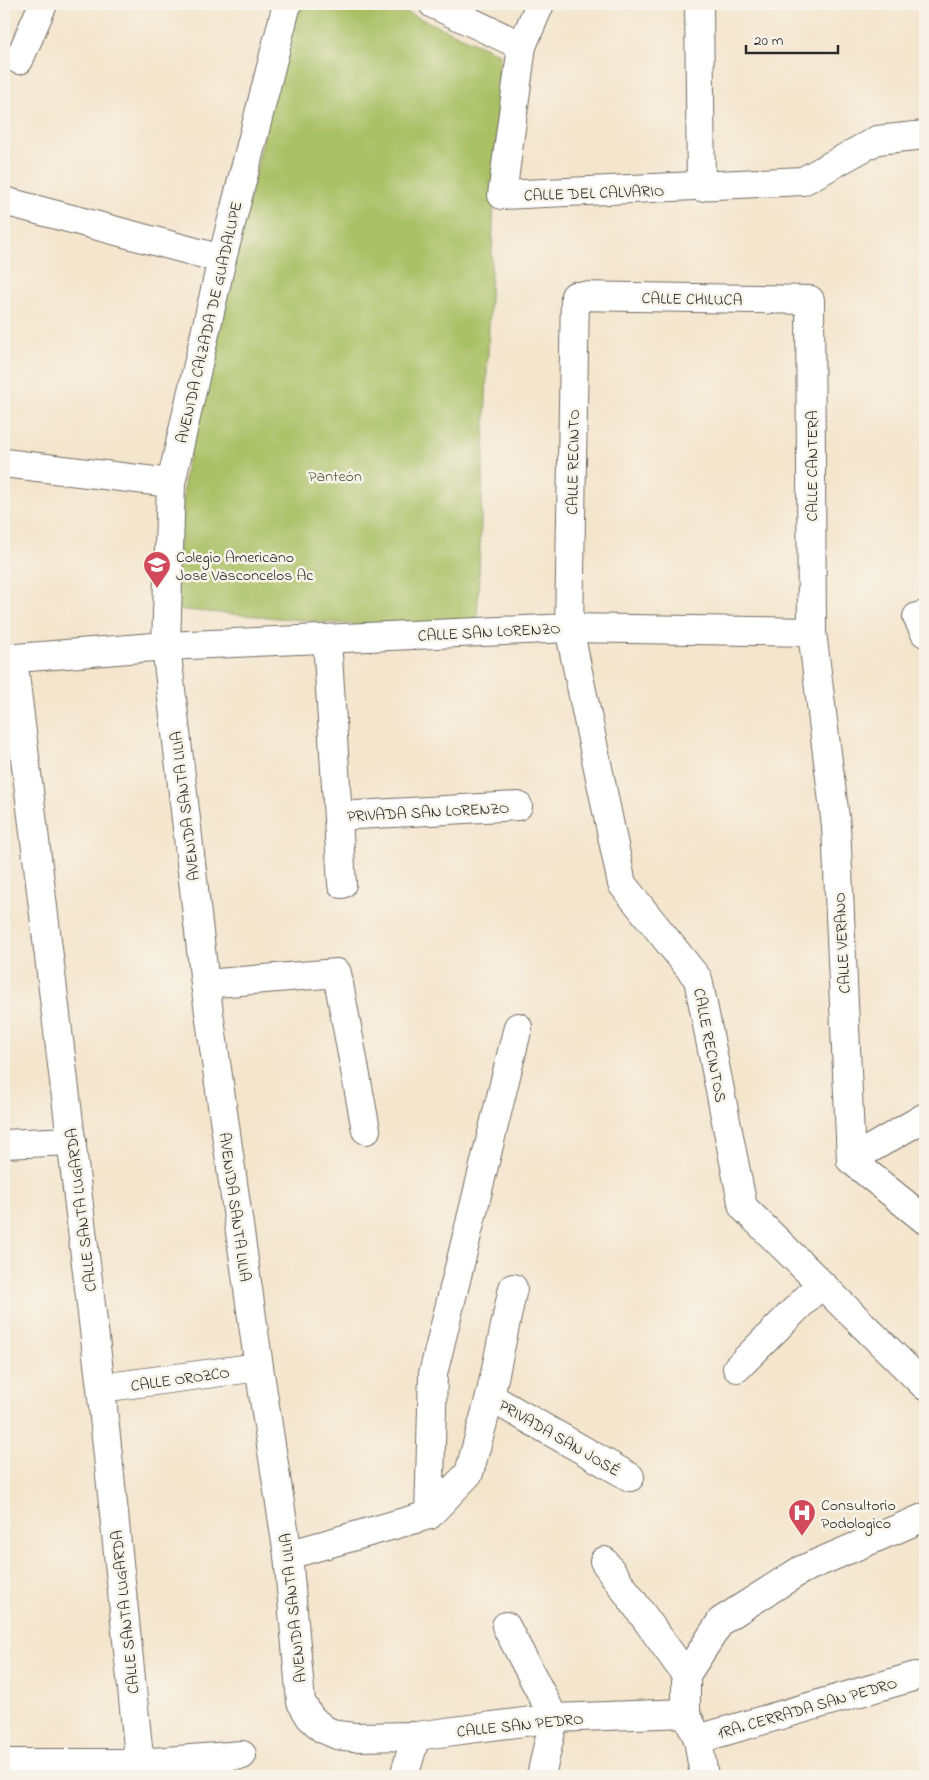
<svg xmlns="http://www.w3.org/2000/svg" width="929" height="1780" font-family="'Indie Flower',sans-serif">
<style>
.green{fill:#aac065;stroke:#6a7648}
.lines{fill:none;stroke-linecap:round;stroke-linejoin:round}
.minor-casing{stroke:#716c64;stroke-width:30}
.minor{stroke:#fff;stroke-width:28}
.labels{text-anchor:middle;stroke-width:5;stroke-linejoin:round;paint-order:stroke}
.street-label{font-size:16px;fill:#2b2b2b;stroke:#f7f3e8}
.park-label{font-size:16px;fill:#51583c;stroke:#f7f3e8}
.poi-label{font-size:16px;fill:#2b2b2b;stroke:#f7f3e8;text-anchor:start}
</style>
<rect width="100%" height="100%" fill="#f7f3e8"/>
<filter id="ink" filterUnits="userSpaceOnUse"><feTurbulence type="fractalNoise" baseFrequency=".02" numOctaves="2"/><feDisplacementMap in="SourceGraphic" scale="10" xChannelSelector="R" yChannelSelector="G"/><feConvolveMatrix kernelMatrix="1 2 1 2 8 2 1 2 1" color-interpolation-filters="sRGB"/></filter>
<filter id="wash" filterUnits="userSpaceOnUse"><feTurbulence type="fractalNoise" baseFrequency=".0096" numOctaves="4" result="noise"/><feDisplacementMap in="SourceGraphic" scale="20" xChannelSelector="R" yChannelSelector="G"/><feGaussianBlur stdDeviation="1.12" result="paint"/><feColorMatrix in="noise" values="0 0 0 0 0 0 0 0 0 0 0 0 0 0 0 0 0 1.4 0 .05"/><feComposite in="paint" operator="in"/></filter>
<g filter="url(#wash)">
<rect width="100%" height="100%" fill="#f4e5cd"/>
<!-- green -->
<path class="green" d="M295 4H388L500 54 477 622 370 626 174 609 185 473Z"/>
</g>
<g filter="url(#ink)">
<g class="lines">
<defs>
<g id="minor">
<path d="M287 4 222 259 171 483 166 646 205 984 259 1367 288 1555 301 1702 310 1717 323 1729 337 1735 353 1737 416 1736 554 1718 686 1713"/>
<path d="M433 4 522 46"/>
<path d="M540 4 522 46 502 195 803 181 877 140 925 135"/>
<path d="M699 4 701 187"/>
<path d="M19 60 43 4"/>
<path d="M4 201 222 259"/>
<path d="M4 463 171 483"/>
<path d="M925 615 917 617 925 633"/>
<path d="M327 639 342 884"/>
<path d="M13 658 101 1388 141 1776"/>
<path d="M4 659 166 646 569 628 812 632"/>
<path d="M338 816 518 806"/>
<path d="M205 984 337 973 366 1130"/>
<path d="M4 1144 72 1141"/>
<path d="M851 1160 925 1117"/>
<path d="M925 1220 851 1160 836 826 812 632 810 300 575 296 569 628 622 884 698 979 743 1207 925 1386"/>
<path d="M737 1368 821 1284"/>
<path d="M101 1388 259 1367"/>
<path d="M490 1397 630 1477"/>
<path d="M429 1515 433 1374 518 1027"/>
<path d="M429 1515 469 1473 490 1397 513 1288"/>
<path d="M288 1555 429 1515"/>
<path d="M604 1561 686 1675"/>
<path d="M506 1626 554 1718"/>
<path d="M698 1739 916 1676"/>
<path d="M4 1763H140L242 1755"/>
<path d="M404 1776 416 1736"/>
<path d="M541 1776 554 1718"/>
<path d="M704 1776 698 1739 686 1713V1675L721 1621 801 1570 925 1517"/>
</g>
</defs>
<!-- minor casing -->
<use href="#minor" class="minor-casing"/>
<!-- minor -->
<use href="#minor" class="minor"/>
</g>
</g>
<!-- icons -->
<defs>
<symbol id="school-pin" viewBox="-11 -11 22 30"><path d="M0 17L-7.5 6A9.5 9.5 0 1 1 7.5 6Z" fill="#d1495b" stroke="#f7f3e8"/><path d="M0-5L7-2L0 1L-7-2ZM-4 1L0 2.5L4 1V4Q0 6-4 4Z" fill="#fff"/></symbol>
<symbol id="hospital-pin" viewBox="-11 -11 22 30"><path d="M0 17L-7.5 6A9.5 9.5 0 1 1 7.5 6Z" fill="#d1495b" stroke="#f7f3e8"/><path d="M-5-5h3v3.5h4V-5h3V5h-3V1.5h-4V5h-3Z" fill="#fff"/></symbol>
</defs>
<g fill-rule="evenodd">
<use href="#school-pin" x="141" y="549" width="32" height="43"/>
<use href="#hospital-pin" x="786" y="1497" width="32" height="43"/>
</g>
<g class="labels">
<!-- street labels -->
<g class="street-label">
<text transform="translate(594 192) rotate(-2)" y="6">CALLE DEL CALVARIO</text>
<text transform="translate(692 298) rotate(1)" y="6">CALLE CHILUCA</text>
<text transform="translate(208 322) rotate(-77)" y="6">AVENIDA CALZADA DE GUADALUPE</text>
<text transform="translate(572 462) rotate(-89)" y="6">CALLE RECINTO</text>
<text transform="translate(811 466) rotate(-90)" y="6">CALLE CANTERA</text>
<text transform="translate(489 631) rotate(-3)" y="6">CALLE SAN LORENZO</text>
<text transform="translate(184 806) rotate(-97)" y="6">AVENIDA SANTA LILIA</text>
<text transform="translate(428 811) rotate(-3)" y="6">PRIVADA SAN LORENZO</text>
<text transform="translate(841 943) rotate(-93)" y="6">CALLE VERANO</text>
<text transform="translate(711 1045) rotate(79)" y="6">CALLE RECINTOS</text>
<text transform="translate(236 1207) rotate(82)" y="6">AVENIDA SANTA LILIA</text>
<text transform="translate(80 1210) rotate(-97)" y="6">CALLE SANTA LUGARDA</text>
<text transform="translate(180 1378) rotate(-8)" y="6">CALLE OROZCO</text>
<text transform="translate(560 1437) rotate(30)" y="6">PRIVADA SAN JOSÉ</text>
<text transform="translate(292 1608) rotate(-96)" y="6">AVENIDA SANTA LILIA</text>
<text transform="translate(124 1612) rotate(-96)" y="6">CALLE SANTA LUGARDA</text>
<text transform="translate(807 1707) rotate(-16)" y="6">1RA. CERRADA SAN PEDRO</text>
<text transform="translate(520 1724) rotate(-6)" y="6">CALLE SAN PEDRO</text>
</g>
<!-- park labels -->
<g class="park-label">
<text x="335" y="481">Panteón</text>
</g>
<!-- poi labels -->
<g class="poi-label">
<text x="176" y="562">Colegio Americano<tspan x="176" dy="18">Jose Vasconcelos Ac</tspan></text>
<text x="821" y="1510">Consultorio<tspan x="821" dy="18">Podologico</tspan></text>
</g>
</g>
<!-- margin -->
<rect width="929" height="1780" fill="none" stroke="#f7f3e8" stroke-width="20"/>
<!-- scale -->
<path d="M746 45v8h92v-8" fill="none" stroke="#2b2b2b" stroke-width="2.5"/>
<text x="754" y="45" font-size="15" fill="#2b2b2b" stroke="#f7f3e8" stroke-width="4" paint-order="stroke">20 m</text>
</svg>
